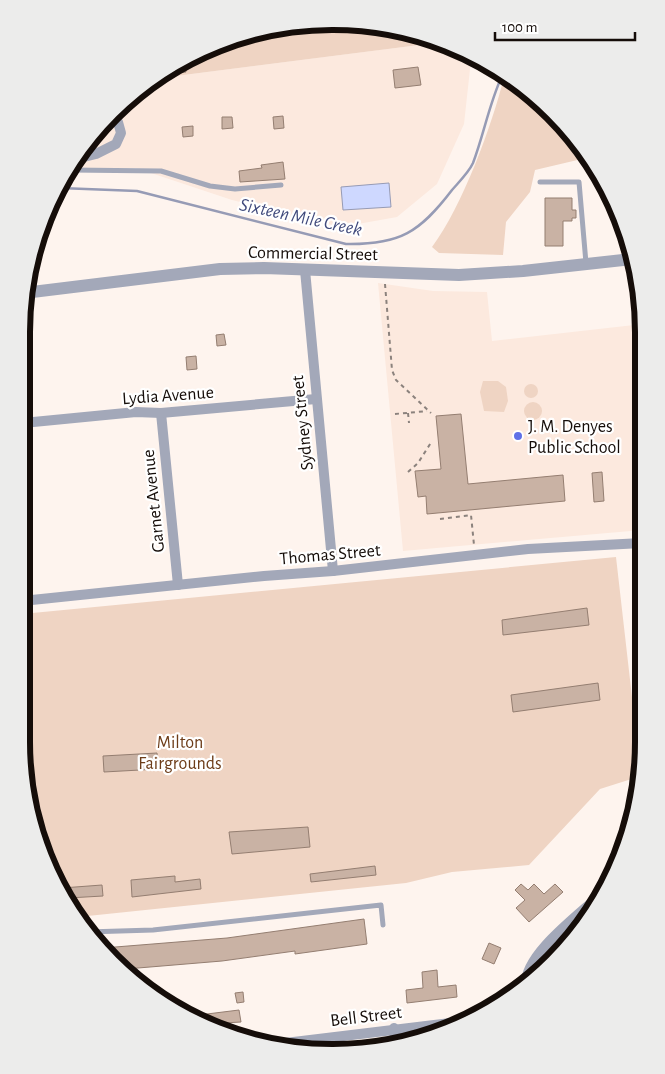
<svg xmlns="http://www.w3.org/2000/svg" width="665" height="1074" font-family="'Alegreya Sans',sans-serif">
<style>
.built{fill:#fce9de}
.green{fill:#efd4c3}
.water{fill:#ced8ff;stroke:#969bb5}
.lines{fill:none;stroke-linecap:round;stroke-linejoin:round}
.stream{stroke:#969bb5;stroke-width:2.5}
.building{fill:#c9b2a4;stroke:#947e71}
.path{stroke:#8b827d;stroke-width:2;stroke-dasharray:4 4;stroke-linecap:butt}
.service{stroke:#a3a8b9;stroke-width:5}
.minor{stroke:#a3a8b9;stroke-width:10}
.tertiary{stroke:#a3a8b9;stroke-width:12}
.poi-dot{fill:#5f70e7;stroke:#fff;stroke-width:2}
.labels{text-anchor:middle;stroke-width:4.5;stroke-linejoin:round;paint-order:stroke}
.street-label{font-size:18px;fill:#150d09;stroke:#fff}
.poi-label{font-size:18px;fill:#150d09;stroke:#fff;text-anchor:start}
.park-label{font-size:18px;fill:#6d3c18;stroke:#fff}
.water-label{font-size:19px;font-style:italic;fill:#404a7c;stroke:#fff}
.rim{fill:none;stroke:#150d09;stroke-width:6}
</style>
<rect width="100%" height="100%" fill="#fef4ee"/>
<!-- built -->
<g class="built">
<path d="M435 43 471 60 464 124 437 184 397 217 341 227 232 200 136 168 69 172 85 143 160 78Z"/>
<path d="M378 283 433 291 487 292 492 341 643 324 642 530 403 551Z"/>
</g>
<!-- green -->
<g class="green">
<path d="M292 24 413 32 435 43 160 78 177 63Z"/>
<path d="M504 77 522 85 586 158 535 170 530 192 506 222 503 255 439 253 432 247C462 207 492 126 504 77Z"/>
<path d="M483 381H498L506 387 508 401 504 412 484 411 480 392Z"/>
<circle cx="531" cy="391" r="7"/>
<circle cx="533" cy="411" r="9"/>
<path d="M616 557 641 776 600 789 529 865 452 872 406 883 78 917 38 841 21 741 22 614Z"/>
</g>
<!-- water -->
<path class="water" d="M389 183 391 207 343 210 341 187Z"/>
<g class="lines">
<!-- stream -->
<path class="stream" d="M60 188 137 191 346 244C400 245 420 232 452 190 459 182 469 172 473 163 484 134 489 104 502 76"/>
</g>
<!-- building -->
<g class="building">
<path d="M184 60 186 72 165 74 177 63Z"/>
<path d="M418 67 421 85 395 88 393 70Z"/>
<path d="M283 116 284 128 274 129 273 117Z"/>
<path d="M222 117H232L233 128 222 129Z"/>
<path d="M193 126V136L183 137 182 127Z"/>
<path d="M283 162 285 179 240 182 239 171 262 168 261 165Z"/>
<path d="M545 198H572V210H576V218H572V221H563V246H545Z"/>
<path d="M224 334 226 345 217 346 216 335Z"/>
<path d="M196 356 197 369 187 370 186 357Z"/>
<path d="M461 414 468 484 563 475 565 501 427 514 426 496 418 497 415 471 441 469 436 416Z"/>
<path d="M602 472 604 501 594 502 592 473Z"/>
<path d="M587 608 589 625 503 635 502 620Z"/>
<path d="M598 683 600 700 513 712 511 695Z"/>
<path d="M157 753 158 769 104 772 103 756Z"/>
<path d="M308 827 310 847 232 854 229 832Z"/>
<path d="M375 866 376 875 311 882 310 874Z"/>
<path d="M175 876V882L200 879 201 889 132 897 131 880Z"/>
<path d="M521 884 528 890 534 884 544 894 555 884 563 892 529 922 516 908 525 900 515 890Z"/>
<path d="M102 885 103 896 68 898 62 888Z"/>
<path d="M364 919 367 944 295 954V951L222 961 126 969 103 948 227 938Z"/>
<path d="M489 943 501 948 494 964 482 959Z"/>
<path d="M437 970 438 987 456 985 457 997 407 1003 406 990 423 988 422 972Z"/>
<path d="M243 992 244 1002 237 1003 235 993Z"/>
<path d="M239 1010 241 1022 207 1024 191 1016Z"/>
</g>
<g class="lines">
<!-- path -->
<g class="path">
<path d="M385 284 392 370 396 380 431 413"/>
<path d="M408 413 409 423"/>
<path d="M395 414 427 411"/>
<path d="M408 472 418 463 432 441"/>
<path d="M440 519 471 515 474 545"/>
</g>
<!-- service -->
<g class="service">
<path d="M70 170 161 171 210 186 235 189 281 185"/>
<path d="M540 182H579L586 263"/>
<path d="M87 932 153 930 381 905 383 925"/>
</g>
<!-- minor -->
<g class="minor">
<path d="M76 159 96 154 116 144 121 133 118 122 112 119"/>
<path d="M305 270 333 571"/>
<path d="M161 413 178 585"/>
<path d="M23 423 136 412 161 413 316 399"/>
<path d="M22 601 264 576 333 571 528 549 642 543"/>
<path d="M526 984C525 954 579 915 600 895"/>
<path d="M394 1028 395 1042"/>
<path d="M277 1044 459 1022"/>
</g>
<!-- tertiary -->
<path class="tertiary" d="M24 293 220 269 264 268 459 275 523 271 632 259"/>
</g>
<!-- markers -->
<circle class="poi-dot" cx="518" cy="436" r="5"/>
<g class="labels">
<!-- street labels -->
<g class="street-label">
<text transform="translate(313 253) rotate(1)" y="6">Commercial Street</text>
<text transform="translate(168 395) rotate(-4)" y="6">Lydia Avenue</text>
<text transform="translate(302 423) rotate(-96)" y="6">Sydney Street</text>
<text transform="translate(153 501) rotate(-96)" y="6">Garnet Avenue</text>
<text transform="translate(330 554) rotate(-5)" y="6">Thomas Street</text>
<text transform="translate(366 1016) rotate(-7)" y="6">Bell Street</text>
</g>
<!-- poi labels -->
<g class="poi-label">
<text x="528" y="432">J. M. Denyes<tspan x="528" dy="21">Public School</tspan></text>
</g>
<!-- park labels -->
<g class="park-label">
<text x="180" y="748">Milton<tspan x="180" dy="21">Fairgrounds</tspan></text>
</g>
<!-- water labels -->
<g class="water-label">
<text transform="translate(301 216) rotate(12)" y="7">Sixteen Mile Creek</text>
</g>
</g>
<!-- crop -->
<path d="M0 0H665V1074H0ZM332 30H333A302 302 0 0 1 635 332V742A302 302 0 0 1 333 1044H332A302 302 0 0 1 30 742V332A302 302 0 0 1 332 30Z" fill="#ececeb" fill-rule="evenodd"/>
<path class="rim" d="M332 30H333A302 302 0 0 1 635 332V742A302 302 0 0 1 333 1044H332A302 302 0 0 1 30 742V332A302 302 0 0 1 332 30Z"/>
<!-- scale -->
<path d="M495 32v8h140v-8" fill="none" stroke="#150d09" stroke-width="2.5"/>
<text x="502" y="32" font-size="15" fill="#150d09" stroke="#ffffff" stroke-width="4" paint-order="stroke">100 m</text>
</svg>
